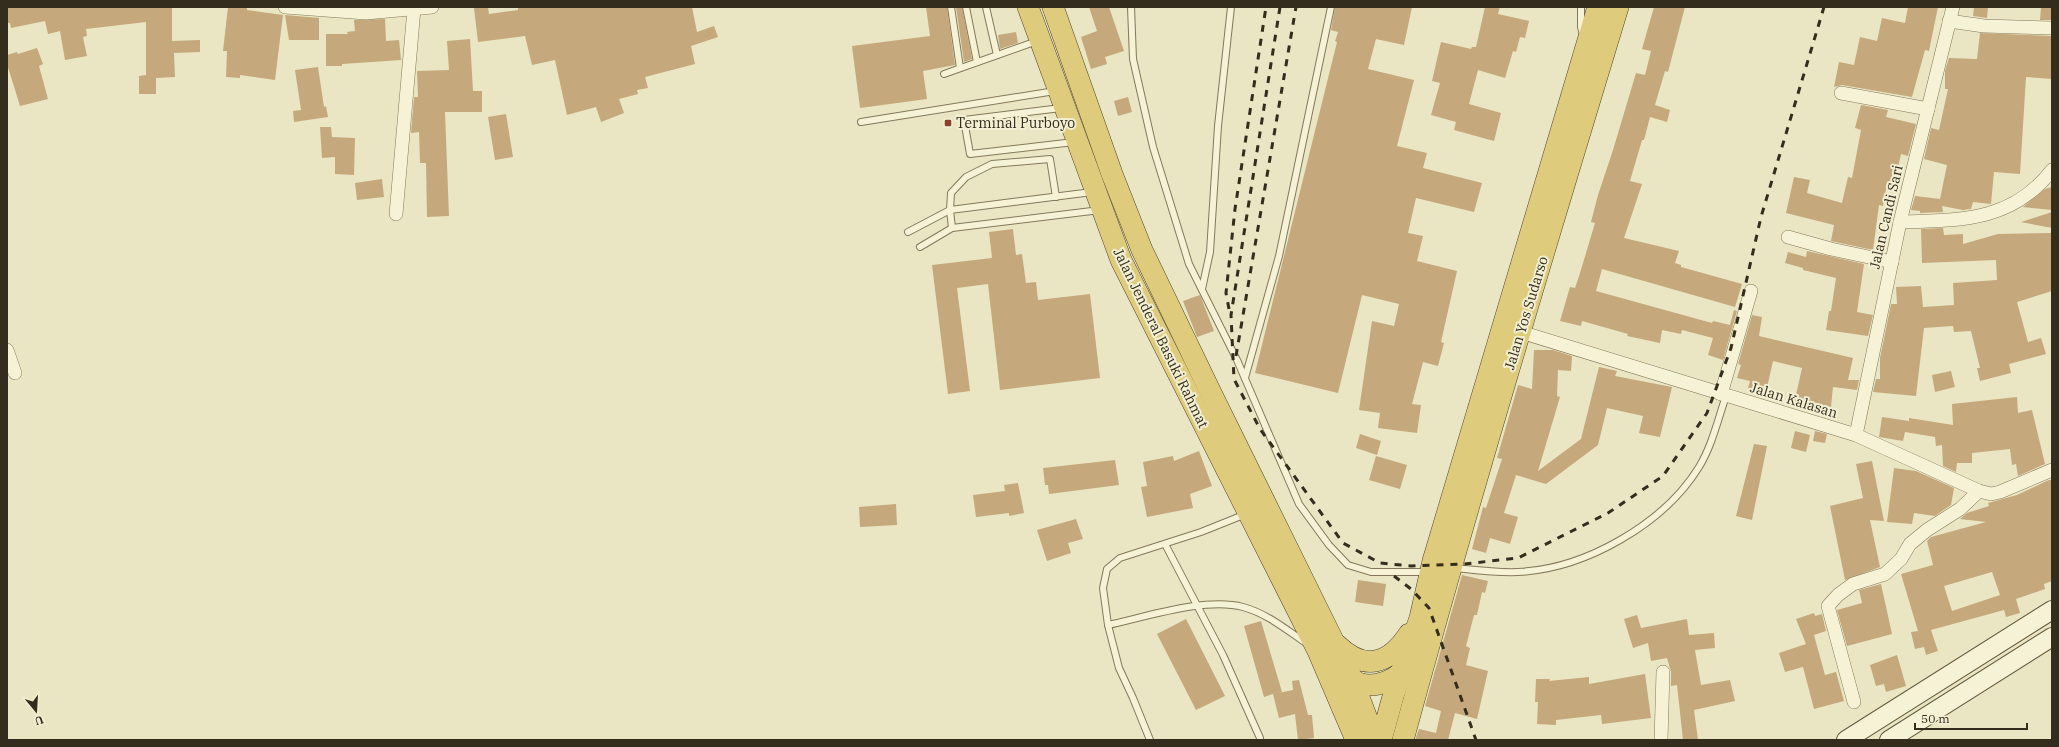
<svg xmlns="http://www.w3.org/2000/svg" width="2059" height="747" font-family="'IBM Plex Serif',serif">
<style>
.building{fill:#c5a87c;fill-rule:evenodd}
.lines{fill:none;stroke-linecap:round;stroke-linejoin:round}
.service-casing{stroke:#83785b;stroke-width:8}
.minor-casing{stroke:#83785b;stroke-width:14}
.secondary-casing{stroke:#64593f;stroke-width:20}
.trunk-casing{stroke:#51452f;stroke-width:22}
.service{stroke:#f6f2d5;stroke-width:6}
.minor{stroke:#f6f2d5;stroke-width:13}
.secondary{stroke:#f6f2d5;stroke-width:18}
.trunk{stroke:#dfcb7c;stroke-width:21}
.rail{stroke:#342d1e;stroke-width:3;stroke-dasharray:7 7;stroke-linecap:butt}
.poi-dot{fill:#8d4130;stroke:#f2efd2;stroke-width:1.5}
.labels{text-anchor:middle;stroke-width:4;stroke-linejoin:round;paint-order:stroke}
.poi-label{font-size:14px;fill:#342d1e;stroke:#f2efd2;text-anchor:start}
.street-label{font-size:14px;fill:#342d1e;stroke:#f2efd2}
</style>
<rect width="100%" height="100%" fill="#eae6c3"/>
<!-- building -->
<g class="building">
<path d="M7 7H172V41L200 40V52L174 53 175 77 156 78V94H139V76L146 75V22L86 29 87 36 83 37 87 56 65 60 60 31 48 34 45 21 11 28 10 23H7Z"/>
<path d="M228 7 247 8V10L283 15 275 80 240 75V78L226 77 227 51H223Z"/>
<path d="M488 7 489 14 518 10V7H692L697 32 714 26 718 37 691 46 695 64 645 77 648 88 637 90 638 94 619 99 624 113 601 122 596 107 567 115 555 60 532 65 525 36 478 42 474 8Z"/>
<path d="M926 7H947L955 65 923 71 927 99 860 108 852 46 930 36Z"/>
<path d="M956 7H962L972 59 964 62Z"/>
<path d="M1089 7H1109L1124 51 1105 57 1107 64 1091 69 1081 37 1097 31Z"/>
<path d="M1335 7H1412L1404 45 1376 39 1368 69 1414 80 1397 146 1427 153 1423 168 1482 183 1474 212 1416 198 1408 233 1423 236 1417 261 1457 271 1441 342 1444 343 1438 366 1423 362 1412 404 1421 405 1417 433 1378 428 1380 413 1359 410 1372 321 1394 326 1399 304 1362 295 1338 393 1255 373 1337 42 1335 41 1338 32 1331 30Z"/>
<path d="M1485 7H1500L1498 14 1529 21 1525 38 1520 37 1516 52 1513 51 1505 78 1478 70 1469 104 1501 113 1494 141 1454 130 1456 122 1431 115 1440 83 1432 81 1441 42 1471 49 1472 47H1476Z"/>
<path d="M1654 7H1685L1668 72 1665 71 1655 105 1670 110 1667 122 1650 117 1644 140H1642L1630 181 1642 184 1624 238 1679 251 1675 263 1681 265V267L1742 284 1735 307 1602 269 1596 291 1712 323 1713 321 1730 325 1734 310 1737 311 1723 360 1708 355 1713 338 1682 330 1681 334 1662 330 1660 343 1627 336 1628 334 1582 321 1581 326 1560 321 1570 287 1575 288 1580 273 1595 223 1591 222 1598 195 1613 150 1636 73 1645 75 1651 51 1642 49Z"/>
<path d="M1908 7H1938L1929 51 1925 50 1912 97 1842 85 1834 87 1839 62 1854 65 1860 37 1877 41 1882 18 1905 23Z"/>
<path d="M1974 7H1988L1987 18 1973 16Z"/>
<path d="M2041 7H2052V20H2040Z"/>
<path d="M285 15 319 18V40H289Z"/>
<path d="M385 19 386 41 399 40 401 60 342 64V66H326V34H348L347 32 355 31 354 20Z"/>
<path d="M1016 32 1018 43 1000 49 998 35Z"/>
<path d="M1980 33 2052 36V79L2026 77 2020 174 1994 172 1991 204 1973 202 1971 209 1963 210 1942 206 1943 212 1920 213V211L1911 210 1915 196 1940 199 1947 165 1924 159 1931 128 1939 130 1948 89H1945V71L1949 58 1977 59Z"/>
<path d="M470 39 473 91H482V112H445L449 216 427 217 426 163H420L419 132 411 133 414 97H418L417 71 449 70 447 41Z"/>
<path d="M37 48 43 64 39 66 48 99 20 106 7 64V55L17 52 18 54Z"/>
<path d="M318 67 324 107 326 106 328 117 294 122 293 111 301 110 295 70Z"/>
<path d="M1128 97 1132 112 1118 116 1114 101Z"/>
<path d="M1861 105 1888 110 1886 117 1916 124 1908 156 1901 154 1893 190 1886 189 1883 206 1879 205 1873 250 1831 241 1834 225 1786 213 1794 177 1810 180 1807 193 1842 203 1848 177 1852 178 1861 130 1855 128Z"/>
<path d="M506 114 513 157 495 160 488 117Z"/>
<path d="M320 127H331L332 137 355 138 354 175 335 174V157L322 158Z"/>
<path d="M382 179 384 197 357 200 355 183Z"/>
<path d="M2052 187V210L2023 207 2045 189Z"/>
<path d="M2052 212V228L2021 222Z"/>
<path d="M1943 228 1944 235 1963 234V244L1998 234 2052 233V291L2017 302 2028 342 2041 338 2046 354 2009 364 2011 373 1980 381 1977 368H1980L1971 331 1954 332 1953 326 1924 328 1916 396 1873 392 1876 379H1880V358L1891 304H1897L1896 287 1921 286 1923 307 1954 305 1953 283 1997 280 1996 260 1922 263 1921 229Z"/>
<path d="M1013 229 1016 255 1022 254 1026 283 1036 282 1038 300 1090 294 1100 378 1000 390 988 284 957 288 970 391 948 394 932 265 992 258 989 232Z"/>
<path d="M1807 251 1864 264 1857 312 1873 315 1868 336 1826 330 1829 311H1831L1836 278 1803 270V268L1785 263 1788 252 1806 257Z"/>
<path d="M1200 295 1214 331 1197 337 1183 301Z"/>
<path d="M1752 315 1762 317 1759 336 1853 358 1848 380H1859L1857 390 1833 387 1831 407 1812 402 1810 408 1794 404 1802 368 1773 361 1766 392 1748 388 1750 381 1737 378 1741 365 1738 364Z"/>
<path d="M1534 350H1553L1572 356 1571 371 1558 370 1557 396 1560 397 1538 471 1581 439 1599 367 1617 371 1615 376 1672 387 1660 437 1639 433 1643 416 1607 408 1598 445 1546 484 1516 475 1504 513 1518 517 1510 544 1490 538 1486 553 1472 549 1483 507 1486 508 1502 459 1497 458 1518 385 1532 389Z"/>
<path d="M1951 371 1955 387 1935 392 1932 375Z"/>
<path d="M2017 397 2018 413 2032 410 2045 464 2018 476 2016 464 2012 465 2010 449 1972 453V463H1957L1956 472 1943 466 1942 445 1936 446 1935 437 1905 432 1903 441 1879 437 1882 417 1909 421V418L1953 425 1952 404Z"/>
<path d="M1795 431 1810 435 1806 452 1791 448Z"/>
<path d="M1815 431 1827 434 1825 443 1813 441Z"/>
<path d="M1360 434 1381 441 1377 455 1356 448Z"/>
<path d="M1754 444 1767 446 1752 520 1736 516Z"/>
<path d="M1199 451 1212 486 1190 494 1193 508 1147 517 1141 487 1147 486 1143 462 1173 456 1174 461Z"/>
<path d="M1376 456 1407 465 1400 489 1369 480Z"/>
<path d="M1115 460 1119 485 1049 494 1048 485H1045L1043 468Z"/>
<path d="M1872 461 1884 521 1870 520 1880 567 1845 580 1830 506 1863 498 1856 464Z"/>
<path d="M1894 468 1916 471 1954 488 1951 505 1935 516 1914 513 1912 524 1887 522Z"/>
<path d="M2049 480H2052V581L2044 584 2045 589 2016 599 2020 613 2006 617 2004 610 1931 630 1938 651 1926 655 1924 647 1915 649 1911 632 1918 631 1901 574 1933 565 1927 541 1931 537 1986 522 1960 519 1967 513 1989 506 1988 503 2017 495ZM1992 572 2000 595 1952 611 1944 586Z"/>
<path d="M1018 483 1024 513 1009 516V513L976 517 973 495 1005 491 1004 485Z"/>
<path d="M896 504 897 525 860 527 859 507Z"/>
<path d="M1076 519 1083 539 1068 543 1071 553 1047 561 1037 530Z"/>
<path d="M1462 575 1488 581 1485 593 1482 592 1477 615H1474L1466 646 1470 648 1466 665 1488 671 1477 719 1455 713 1448 740H1415L1419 729 1436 733 1441 711 1425 706Z"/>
<path d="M1358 580 1386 584 1383 606 1355 602Z"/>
<path d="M1881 584 1892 634 1847 646 1837 610 1862 603 1859 590Z"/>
<path d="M1814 613 1815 616 1822 614 1826 631 1814 635 1825 675 1836 672 1844 701 1814 709 1803 667 1785 672 1779 653 1806 644 1796 619Z"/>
<path d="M1637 615 1641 628 1687 619 1689 635 1714 633 1715 648 1695 650 1701 685 1730 680 1735 701 1694 710 1698 740H1683L1677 685 1671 686V672L1667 658 1651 661 1648 643 1633 648 1624 619Z"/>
<path d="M1186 619 1225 696 1196 710 1157 634Z"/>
<path d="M1261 621 1282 692 1273 694 1293 690 1292 681 1299 680 1308 715H1312L1314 738 1298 740 1295 714 1279 718 1273 694 1264 697 1244 626Z"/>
<path d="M1897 655 1906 686 1886 692 1884 684 1876 686 1870 665Z"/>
<path d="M1645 674 1651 718 1602 724 1601 715 1556 720V725L1537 724 1538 702H1535L1536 679H1550L1549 681 1589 677V684Z"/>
</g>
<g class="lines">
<defs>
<g id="service">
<path d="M951 7 960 68"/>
<path d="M966 7 977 62"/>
<path d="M986 7 997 55"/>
<path d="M1131 7 1133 59 1153 147 1189 264 1237 360 1299 504 1329 545 1348 565 1371 572H1428"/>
<path d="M1581 7V27L1583 35"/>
<path d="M944 74 1037 41"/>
<path d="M1061 108 964 120 970 154 1074 142"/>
<path d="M861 122 1055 91"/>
<path d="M1092 192 950 210 952 228 1100 210"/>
<path d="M908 232 950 210 951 193 966 177 992 164 1050 159 1056 197"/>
<path d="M920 247 952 228"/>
<path d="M1202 289 1210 252 1218 126 1231 7"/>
<path d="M1245 378 1279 256 1331 7"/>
<path d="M1165 544 1223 655 1260 738"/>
<path d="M1455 568C1475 570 1498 573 1518 572 1585 569 1664 524 1699 467 1712 446 1718 419 1726 396"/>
<path d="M1108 625C1146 617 1205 597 1243 607 1266 613 1287 630 1306 643"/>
<path d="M1150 740 1133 698 1119 668 1108 625 1103 588 1107 569 1120 558 1201 532 1246 514"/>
</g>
<g id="minor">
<path d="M285 7 366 13 432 7"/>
<path d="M1949 21 1984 26 2052 28"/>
<path d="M1841 93 1928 109"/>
<path d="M396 214 414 9"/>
<path d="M1900 222C1960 220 2012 222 2052 170"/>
<path d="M1788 237 1831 249 1892 262"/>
<path d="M1514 330 1856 435 1979 491 1991 494 2000 492 2052 470"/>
<path d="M7 350 15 373"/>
<path d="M1721 394 1751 291"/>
<path d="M1856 435 1900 222 1953 7"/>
<path d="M1854 702 1828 606 1838 595 1853 584 1885 574 1901 559 1910 544 1927 530 1960 509 1979 491"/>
<path d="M1661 740 1663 672"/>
</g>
<g id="secondary">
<path d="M1846 740 2052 610"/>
<path d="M1889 740 2052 637"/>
</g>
<g id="trunk">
<path d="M1028 7 1121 260 1318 651 1356 740"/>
<path d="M1053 7 1112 174 1142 250 1212 395 1352 679 1375 740"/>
<path d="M1337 645C1365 672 1389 664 1409 634"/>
<path d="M1344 673C1349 677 1355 682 1361 684 1376 688 1395 680 1405 669"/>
<path d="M1381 740 1394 693 1420 618 1433 561 1598 7"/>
<path d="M1403 740C1470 494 1544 251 1618 7"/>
</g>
</defs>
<!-- service casing -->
<use href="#service" class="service-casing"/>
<!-- minor casing -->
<use href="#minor" class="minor-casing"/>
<!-- secondary casing -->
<use href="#secondary" class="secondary-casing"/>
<!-- trunk casing -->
<use href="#trunk" class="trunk-casing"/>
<!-- service -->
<use href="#service" class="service"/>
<!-- minor -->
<use href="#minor" class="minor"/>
<!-- secondary -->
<use href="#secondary" class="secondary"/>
<!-- trunk -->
<use href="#trunk" class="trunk"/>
<!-- rail -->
<g class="rail">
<path d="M1280 7 1231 315 1234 379 1260 429 1343 543 1380 563 1411 566 1464 564 1518 558 1608 513 1663 476 1707 413 1731 348 1761 217 1824 7"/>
<path d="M1229 309 1226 293 1235 209 1266 7"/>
<path d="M1236 356 1296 7"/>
<path d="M1394 576 1411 589 1429 608 1476 740"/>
</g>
</g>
<!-- markers -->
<rect class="poi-dot" x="944" y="119" width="8" height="8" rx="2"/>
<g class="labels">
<!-- poi labels -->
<g class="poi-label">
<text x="956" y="128">Terminal Purboyo</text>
</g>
<!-- street labels -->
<g class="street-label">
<text transform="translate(1886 217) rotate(-77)" y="5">Jalan Candi Sari</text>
<text transform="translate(1526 313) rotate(-73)" y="5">Jalan Yos Sudarso</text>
<text transform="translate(1161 338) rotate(64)" y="5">Jalan Jenderal Basuki Rahmat</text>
<text transform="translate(1794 400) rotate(17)" y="5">Jalan Kalasan</text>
</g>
</g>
<!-- border -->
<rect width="2059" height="747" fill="none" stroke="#342d1e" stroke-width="16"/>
<!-- north arrow -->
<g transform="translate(36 711) rotate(162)" stroke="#f2efd2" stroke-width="3" paint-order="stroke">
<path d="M0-3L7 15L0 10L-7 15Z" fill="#342d1e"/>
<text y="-6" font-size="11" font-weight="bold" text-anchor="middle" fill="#342d1e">U</text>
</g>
<!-- scale -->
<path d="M1915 723v6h112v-6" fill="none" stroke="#342d1e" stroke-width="2"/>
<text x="1921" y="723" font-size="12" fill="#342d1e" stroke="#f2efd2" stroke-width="3" paint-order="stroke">50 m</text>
</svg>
